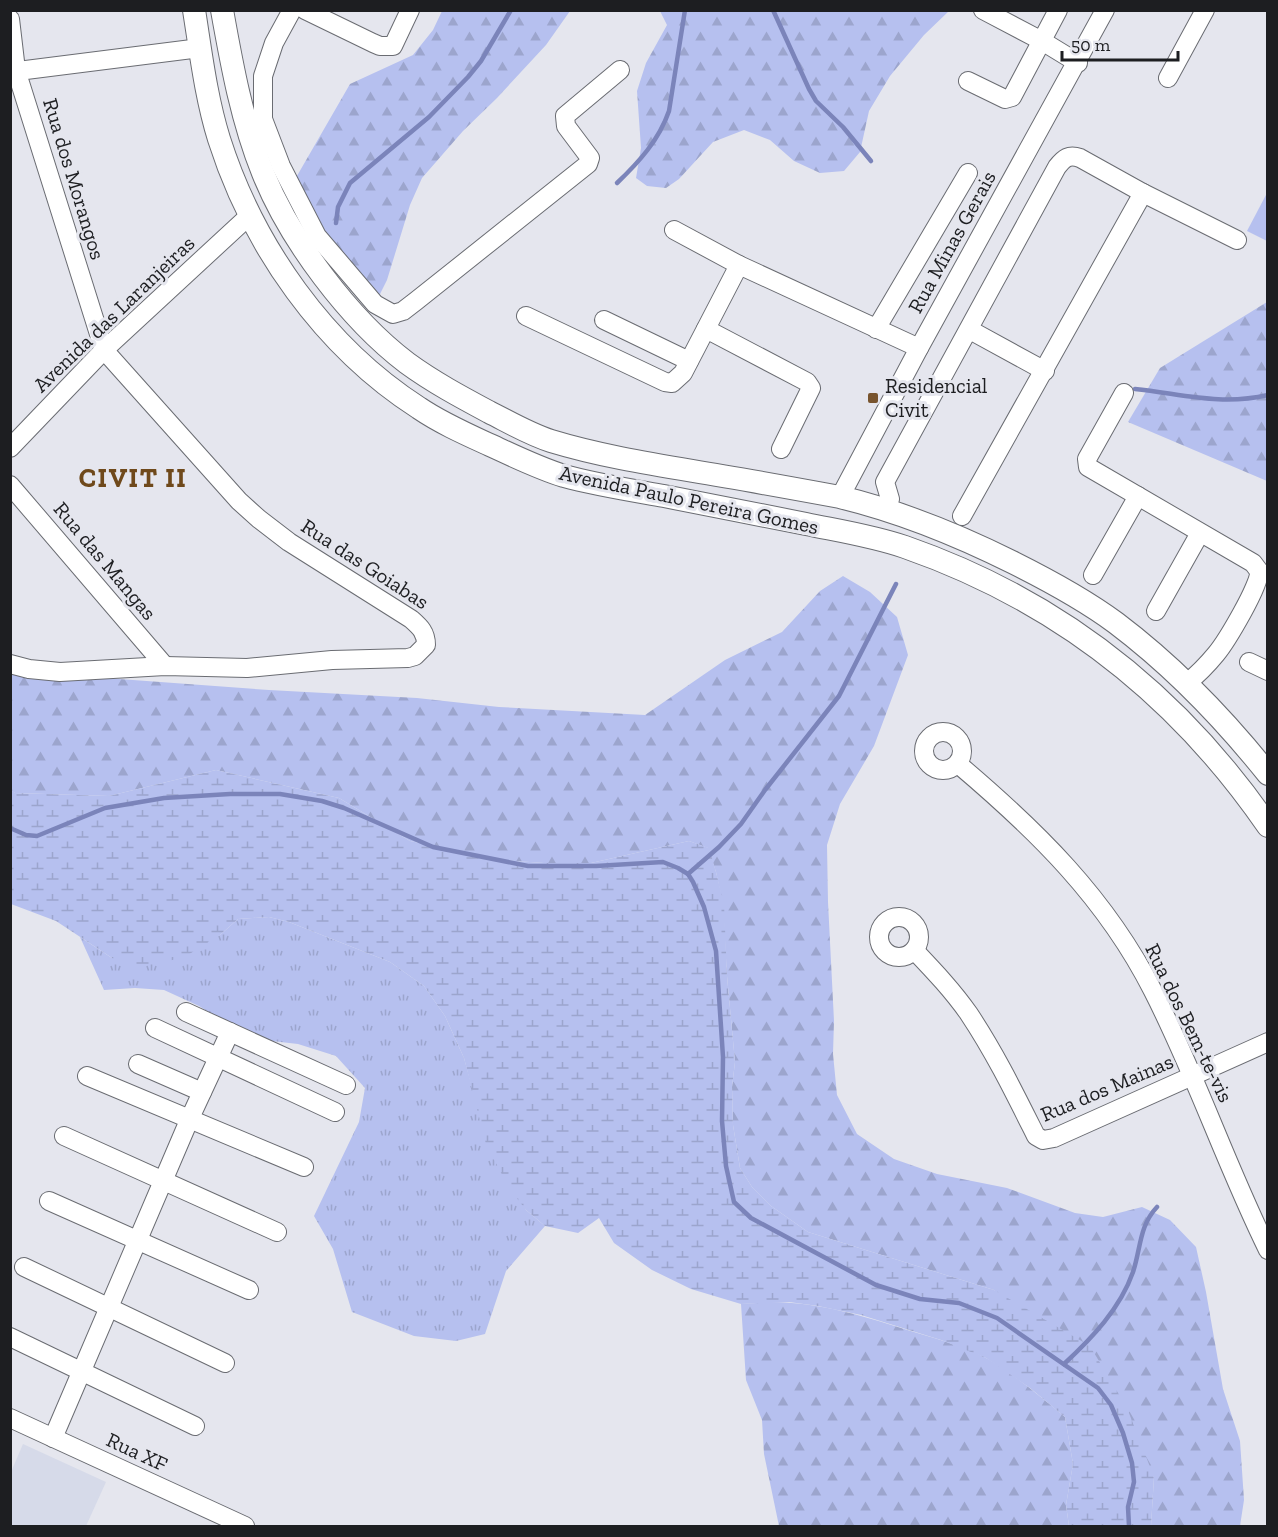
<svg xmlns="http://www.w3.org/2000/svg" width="1278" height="1537" font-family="'Zilla Slab',serif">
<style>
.built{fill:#d6dae9}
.grass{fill:url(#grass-tufts)}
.forest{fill:url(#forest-firs)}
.wetland{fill:url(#wetland-marsh)}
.green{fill:#b6c0ef}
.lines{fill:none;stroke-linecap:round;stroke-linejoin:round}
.stream{stroke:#7b84ba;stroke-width:4.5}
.minor-casing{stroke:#6a6c72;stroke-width:20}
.major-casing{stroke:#6a6c72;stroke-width:24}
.minor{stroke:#fff;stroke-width:18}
.major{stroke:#fff;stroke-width:22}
.poi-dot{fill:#78542e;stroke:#e5e6ee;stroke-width:2}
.labels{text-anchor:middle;stroke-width:6;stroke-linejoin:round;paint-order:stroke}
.street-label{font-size:21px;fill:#1d1e21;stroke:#e5e6ee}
.poi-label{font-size:21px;fill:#1d1e21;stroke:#e5e6ee;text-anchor:start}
.district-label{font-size:27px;font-weight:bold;letter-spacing:1.5px;fill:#6f491b;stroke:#e5e6ee}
</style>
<defs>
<pattern id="grass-tufts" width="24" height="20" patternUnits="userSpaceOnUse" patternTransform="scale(1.5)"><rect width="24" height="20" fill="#b6c0ef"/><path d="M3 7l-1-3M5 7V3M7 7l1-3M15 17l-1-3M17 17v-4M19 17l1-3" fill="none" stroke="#9ca5cd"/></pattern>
<pattern id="forest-firs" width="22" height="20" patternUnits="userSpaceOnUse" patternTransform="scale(1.5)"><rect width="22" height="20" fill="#b6c0ef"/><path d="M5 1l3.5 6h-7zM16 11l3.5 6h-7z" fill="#9ca5cd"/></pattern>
<pattern id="wetland-marsh" width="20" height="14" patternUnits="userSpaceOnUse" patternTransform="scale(1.5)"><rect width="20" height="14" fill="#b6c0ef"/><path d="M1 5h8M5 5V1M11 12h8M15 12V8" fill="none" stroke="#9ca5cd"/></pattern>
</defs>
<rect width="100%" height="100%" fill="#e5e6ee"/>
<!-- built -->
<path class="built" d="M23 1444 106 1482 86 1526H11V1472Z"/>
<!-- grass -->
<path class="grass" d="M269 917 289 922 390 962 424 986 445 1016 464 1058 474 1094 526 1210 545 1226 506 1271 485 1334 456 1341 414 1336 352 1312 333 1249 314 1216 359 1122 365 1088 336 1056 298 1044 263 1040 226 1023 199 1006 164 990 135 988 104 990 80 937 112 958 220 935 238 919Z"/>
<!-- forest -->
<g class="forest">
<path d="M442 11H570L546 45 497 98 463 131 422 178 410 205 387 280 377 300 290 188 350 84 413 55 433 30Z"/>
<path d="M660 11H949L924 35 890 76 869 111 860 152 844 171 820 173 794 161 770 140 744 130 713 142 679 179 666 188 647 186 636 178 641 148 637 91 646 63 667 25Z"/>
<path d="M1267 302V481L1128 422 1160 368Z"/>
<path d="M843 576 870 592 897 617 908 655 874 746 840 804 827 845 828 902 834 1021 833 1054 837 1095 857 1134 894 1159 937 1174 1007 1188 1075 1213 1103 1217 1142 1207 1170 1220 1196 1247 1206 1292 1223 1389 1240 1441 1244 1500 1240 1526H1151L1154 1477 994 1290 808 1232 771 1206 752 1187 740 1168 733 1125 732 1087 735 1062 727 976 723 904 716 872 708 848 689 841 591 863H544L502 860 410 841 339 798 216 770 109 796 15 793 10 790V671L269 690 417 698 499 707 645 715 725 660 782 632 820 591Z"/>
<path d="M770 1302C820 1302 867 1317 914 1332 938 1339 966 1347 988 1359 1016 1376 1041 1397 1065 1417L1073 1464 1066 1505 1069 1526H779L764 1454 762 1420 746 1380 741 1304Z"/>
</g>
<!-- wetland -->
<path class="wetland" d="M216 770 339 798 410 841 502 860 544 863H591L689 841 709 848 716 872 724 904 727 976 735 1062 732 1087 733 1125 740 1168 752 1187 771 1206 808 1232 994 1290 1090 1346 1127 1408 1154 1477 1151 1526H1069L1066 1505 1073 1464 1065 1417 1030 1388 986 1358 941 1340 861 1315 818 1306 789 1302 741 1304 691 1289 652 1270 614 1243 599 1218 578 1233 545 1226 526 1210 509 1188 486 1144 464 1058 445 1016 424 986 390 962 289 922 269 917 238 919 220 935 183 958 140 966 112 958 56 921 11 904V790L15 793 109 796Z"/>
<!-- green -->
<path class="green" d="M1267 193V241L1247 231Z"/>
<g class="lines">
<!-- stream -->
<g class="stream">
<path d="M773 10 809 89 816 101 843 127 871 161"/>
<path d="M617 183C639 162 659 140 669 111L685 10"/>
<path d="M336 223 338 207 350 183 429 117 468 77 481 61 511 10"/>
<path d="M1135 389C1183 394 1220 406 1268 395"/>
<path d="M10 828 26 835 37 836 105 808 164 798 230 794H280L322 801 344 808 433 847 528 866H596L663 862 678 868 688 874 693 882 704 907 716 951 723 1057 722 1121 726 1166 734 1202 751 1218 876 1285 920 1299 959 1303 997 1318 1098 1388 1111 1405 1123 1433 1132 1463 1134 1482 1128 1507 1129 1526"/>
<path d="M688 874 719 847 741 824 765 790 839 696 896 584"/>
<path d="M1064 1364C1092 1338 1120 1309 1133 1272 1141 1248 1139 1226 1157 1207"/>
</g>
<defs>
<g id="minor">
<path d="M292 10 274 43 263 76V119L281 166 317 236 375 304 393 314 403 311 416 301 588 164 590 158 566 126 565 116 620 70"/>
<path d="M305 10 373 43 380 46H393L410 10"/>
<path d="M983 10 1042 41 1078 63"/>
<path d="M10 19 16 70 104 350 239 501 259 519 289 542 411 619C420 627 426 632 426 645L415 656 408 658 332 660 247 668 165 666 60 672 29 669 10 664"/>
<path d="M10 72 200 48"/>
<path d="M1168 78 1205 10"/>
<path d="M968 81 1005 99 1012 97 1058 10"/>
<path d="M674 230 739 265 919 348"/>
<path d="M526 316 665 382 672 383 683 373 739 265"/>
<path d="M604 320 689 361"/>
<path d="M706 329 807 382 811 388 781 449"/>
<path d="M876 329 968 173"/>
<path d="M970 330 1045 371"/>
<path d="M1124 393 1087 459 1088 467 1253 563 1259 571C1261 584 1226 642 1216 654 1207 665 1197 675 1186 684"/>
<path d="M10 448 104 350 251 214"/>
<path d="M10 485 165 666"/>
<path d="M840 497 919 348 1105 10"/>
<path d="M887 509 890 499 885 482 1057 167C1064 158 1069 154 1080 158L1143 193 1237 240"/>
<path d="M962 516 1143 193"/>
<path d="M1093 575 1138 496"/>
<path d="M1156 611 1200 533"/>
<path d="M1249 662 1268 671"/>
<circle cx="943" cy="751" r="19"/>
<path d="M958 764C1036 830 1106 898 1153 991 1196 1075 1226 1165 1268 1250"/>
<circle cx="899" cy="937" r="20"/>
<path d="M915 951C934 971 953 991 969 1014 995 1053 1015 1094 1036 1136L1043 1140 1054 1138 1268 1042"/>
<path d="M186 1012 346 1085"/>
<path d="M155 1028 335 1112"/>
<path d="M138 1064 202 1092"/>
<path d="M87 1076 304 1167"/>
<path d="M64 1136 277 1232"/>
<path d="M49 1201 249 1290"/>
<path d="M24 1267 225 1363"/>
<path d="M10 1337 195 1426"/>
<path d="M10 1418 245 1526"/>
<path d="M53 1438 190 1118 230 1032"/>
</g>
<g id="major">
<path d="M194 10C201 54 206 97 219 139 253 246 324 347 419 408 441 423 466 434 490 445 514 456 538 468 564 476 597 485 630 490 664 496 711 505 759 515 806 524 840 531 873 536 905 547 1057 600 1177 694 1268 826"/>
<path d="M222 10C232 66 242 121 263 173 290 240 349 319 407 363 433 382 461 397 489 412 509 422 529 434 551 441 597 455 645 463 693 471 742 479 791 488 840 497 902 512 958 535 1014 563 1050 581 1085 600 1116 623 1173 666 1224 719 1268 774"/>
</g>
</defs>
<!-- minor casing -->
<use href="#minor" class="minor-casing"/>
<!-- major casing -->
<use href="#major" class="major-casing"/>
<!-- minor -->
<use href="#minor" class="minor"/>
<!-- major -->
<use href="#major" class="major"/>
</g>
<!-- markers -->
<rect class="poi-dot" x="867" y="392" width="12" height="12" rx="3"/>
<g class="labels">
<!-- street labels -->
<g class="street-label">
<text transform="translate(74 179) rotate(73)" y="7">Rua dos Morangos</text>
<text transform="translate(952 242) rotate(-61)" y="7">Rua Minas Gerais</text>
<text transform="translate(114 314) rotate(-44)" y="7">Avenida das Laranjeiras</text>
<text transform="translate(689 500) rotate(12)" y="7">Avenida Paulo Pereira Gomes</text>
<text transform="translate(105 561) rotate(50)" y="7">Rua das Mangas</text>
<text transform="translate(365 564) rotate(33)" y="7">Rua das Goiabas</text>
<text transform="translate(1189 1023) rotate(64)" y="7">Rua dos Bem-te-vis</text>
<text transform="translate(1107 1088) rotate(-23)" y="7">Rua dos Mainas</text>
<text transform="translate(137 1452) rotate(25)" y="7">Rua XF</text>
</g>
<!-- poi labels -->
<g class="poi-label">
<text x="885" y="393">Residencial<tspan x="885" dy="24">Civit</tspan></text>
</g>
<!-- district labels -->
<g class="district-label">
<text x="133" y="487">CIVIT II</text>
</g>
</g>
<!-- border -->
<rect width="1278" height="1537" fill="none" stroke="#1d1e21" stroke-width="24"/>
<!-- scale -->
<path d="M1062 51v9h116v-9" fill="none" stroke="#1d1e21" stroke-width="3"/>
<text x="1071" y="51" font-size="18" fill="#1d1e21" stroke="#e5e6ee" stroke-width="4.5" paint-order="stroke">50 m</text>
</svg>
